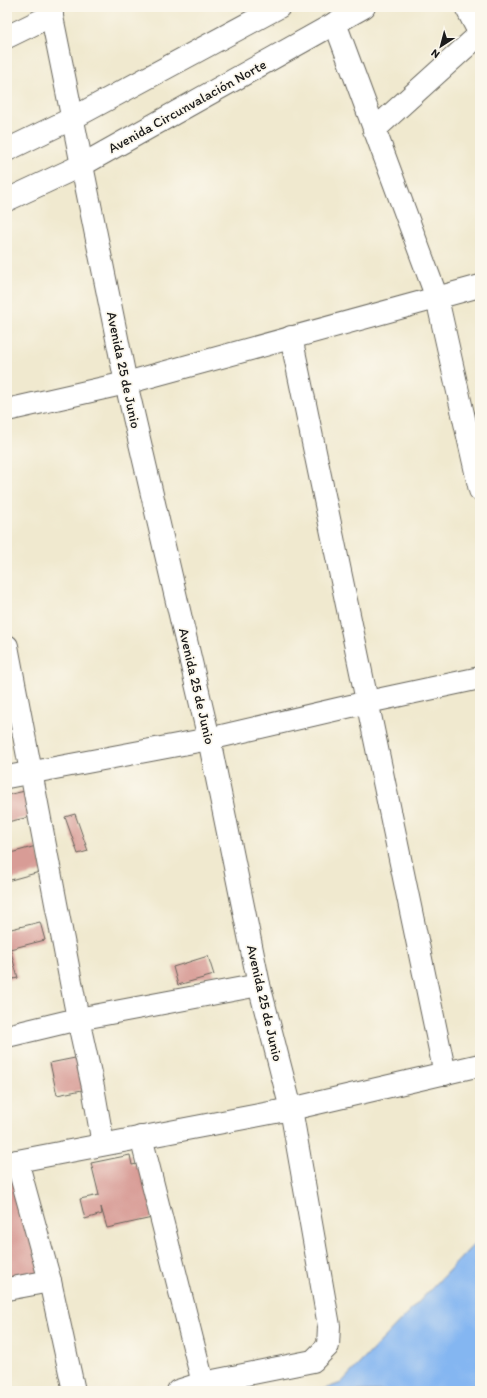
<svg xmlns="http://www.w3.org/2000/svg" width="487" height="1398" font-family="Itim,sans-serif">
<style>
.water{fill:#84b6f1;stroke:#506986}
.building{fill:#d89c96}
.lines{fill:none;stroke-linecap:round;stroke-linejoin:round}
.minor-casing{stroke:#66645b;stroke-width:24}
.major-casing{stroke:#66645b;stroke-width:24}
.minor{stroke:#fff;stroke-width:22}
.major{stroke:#fff;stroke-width:22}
.labels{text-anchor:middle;stroke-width:3.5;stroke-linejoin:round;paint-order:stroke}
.street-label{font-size:14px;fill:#1c1c1c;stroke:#fbf7ec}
</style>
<rect width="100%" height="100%" fill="#fbf7ec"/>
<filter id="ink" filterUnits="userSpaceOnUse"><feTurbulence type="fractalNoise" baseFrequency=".025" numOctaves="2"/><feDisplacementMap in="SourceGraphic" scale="8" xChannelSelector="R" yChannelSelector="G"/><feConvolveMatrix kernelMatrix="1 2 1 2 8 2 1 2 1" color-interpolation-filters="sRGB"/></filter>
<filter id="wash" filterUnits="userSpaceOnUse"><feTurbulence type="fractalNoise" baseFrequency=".012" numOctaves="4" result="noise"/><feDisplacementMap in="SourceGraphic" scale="16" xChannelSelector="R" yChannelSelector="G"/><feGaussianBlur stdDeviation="0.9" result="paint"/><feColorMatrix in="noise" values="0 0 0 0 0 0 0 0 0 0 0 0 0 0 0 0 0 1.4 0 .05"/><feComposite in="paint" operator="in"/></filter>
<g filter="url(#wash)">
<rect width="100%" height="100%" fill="#f0e9cf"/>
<!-- water -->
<path class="water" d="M480 1238V1391H319L341 1383Z"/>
<g id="blocks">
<!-- building -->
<g class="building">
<path d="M25 791 30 817 7 822V795Z"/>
<path d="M75 814 88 851 78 854 65 817Z"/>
<path d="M36 846 43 871 7 881V854Z"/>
<path d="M40 922 45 940 10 949 18 978 7 980V930Z"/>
<path d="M208 956 214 975 178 985 173 967Z"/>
<path d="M85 1056 92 1088 57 1095 50 1063Z"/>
<path d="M130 1155 132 1165 146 1162 152 1218 107 1228 101 1207 102 1214 85 1219 80 1199 99 1195 91 1163Z"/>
<path d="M18 1179 40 1275 7 1282V1182Z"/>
</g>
</g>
</g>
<g filter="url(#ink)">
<use href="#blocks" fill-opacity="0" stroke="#66645b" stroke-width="1"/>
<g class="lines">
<defs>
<g id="minor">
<path d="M50 7 126 383 209 739 259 985 291 1109 329 1326 328 1346 313 1361 203 1383 178 1391"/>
<path d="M466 7 480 34"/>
<path d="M335 23 437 298 480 490"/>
<path d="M7 37 52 15"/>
<path d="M374 130 480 34"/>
<path d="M291 337 445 1074"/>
<path d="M7 410 126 383 480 286"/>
<path d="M7 646 78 1019 93 1087 103 1144"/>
<path d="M7 777 209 739 368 702 480 678"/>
<path d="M7 1036 78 1019 259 985"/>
<path d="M141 1137 203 1383"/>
<path d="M17 1161 50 1281 74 1391"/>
<path d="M7 1163 291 1109 480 1065"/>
<path d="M7 1289 50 1281"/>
</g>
<g id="major">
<path d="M7 150 73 118 279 7"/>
<path d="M7 200 82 165 364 7"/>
</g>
</defs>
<!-- minor casing -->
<use href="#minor" class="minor-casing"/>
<!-- major casing -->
<use href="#major" class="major-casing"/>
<!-- minor -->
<use href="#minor" class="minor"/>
<!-- major -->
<use href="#major" class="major"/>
</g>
</g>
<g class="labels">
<!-- street labels -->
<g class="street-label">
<text transform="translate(187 106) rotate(-29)" y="5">Avenida Circunvalación Norte</text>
<text transform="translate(124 370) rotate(78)" y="5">Avenida 25 de Junio</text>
<text transform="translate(197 686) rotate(77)" y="5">Avenida 25 de Junio</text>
<text transform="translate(265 1003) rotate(77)" y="5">Avenida 25 de Junio</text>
</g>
</g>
<!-- margin -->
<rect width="487" height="1398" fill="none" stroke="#fbf7ec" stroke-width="24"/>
<!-- north arrow -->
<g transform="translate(441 46) rotate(216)" stroke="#fbf7ec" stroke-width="3" paint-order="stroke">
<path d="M0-3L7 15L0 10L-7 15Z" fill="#1c1c1c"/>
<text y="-6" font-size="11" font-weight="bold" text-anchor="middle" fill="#1c1c1c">N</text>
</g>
</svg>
